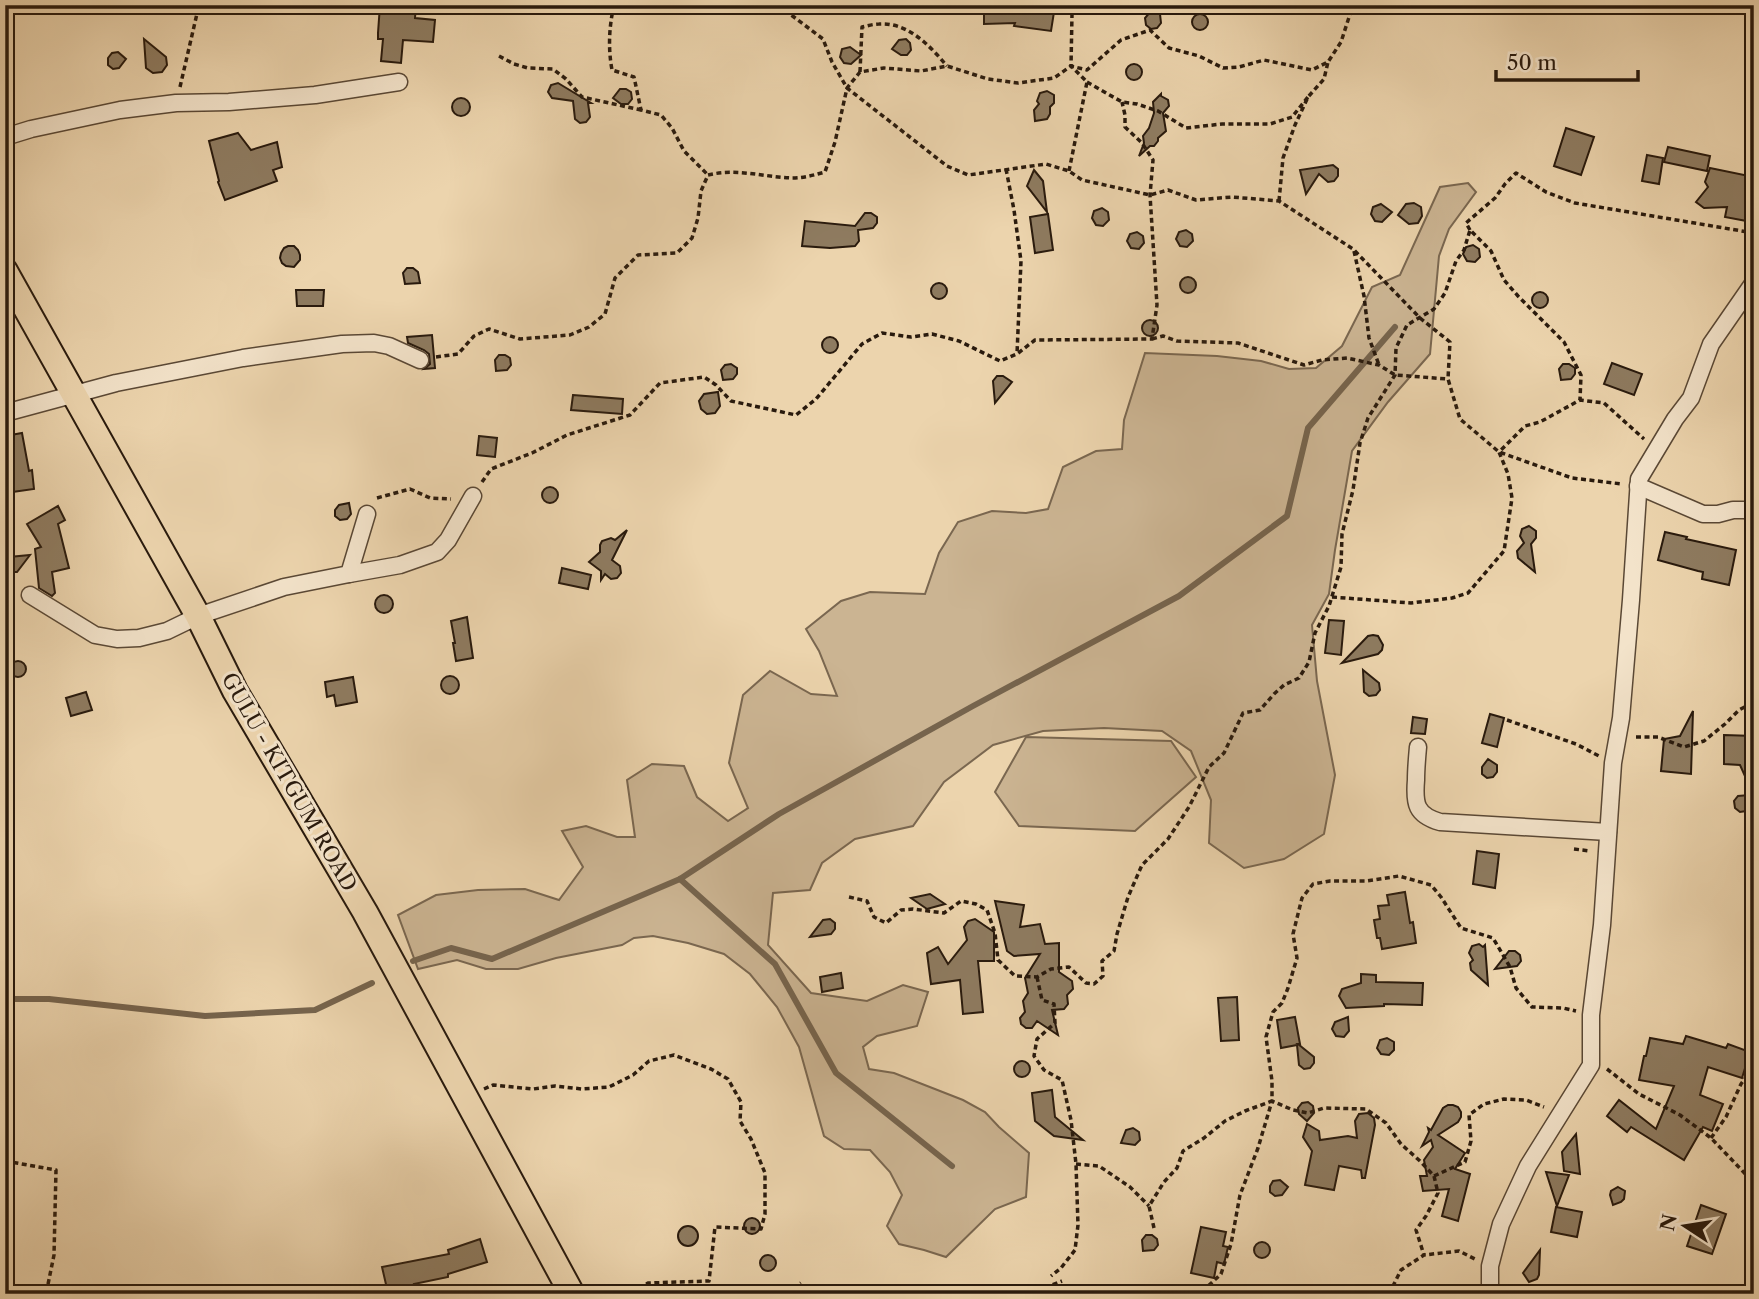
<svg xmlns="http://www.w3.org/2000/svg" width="1759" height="1299" font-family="'Libre Caslon Text',serif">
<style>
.green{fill:#cbb492;stroke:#7a6750;stroke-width:2}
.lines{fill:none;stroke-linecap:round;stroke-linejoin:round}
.stream{stroke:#76644d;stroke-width:6}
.building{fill:#8e7b60;stroke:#291a0d;stroke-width:2}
.street-casing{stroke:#5a4835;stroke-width:19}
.primary-casing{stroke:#291a0d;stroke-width:28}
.path{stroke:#291a0d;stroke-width:3.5;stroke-dasharray:5 3.5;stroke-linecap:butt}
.street{stroke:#f3e3ca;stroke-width:16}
.primary{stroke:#ecd4ad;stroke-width:24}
.labels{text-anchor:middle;stroke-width:6;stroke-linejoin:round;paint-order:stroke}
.street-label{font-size:21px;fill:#291a0d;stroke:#f3e3ca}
</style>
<rect width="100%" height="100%" fill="#ecd4ad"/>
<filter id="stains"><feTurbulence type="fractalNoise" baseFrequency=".00286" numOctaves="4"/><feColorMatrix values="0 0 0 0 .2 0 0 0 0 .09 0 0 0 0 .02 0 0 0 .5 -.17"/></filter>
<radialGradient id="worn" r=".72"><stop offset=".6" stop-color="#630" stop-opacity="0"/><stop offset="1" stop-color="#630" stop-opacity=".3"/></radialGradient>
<!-- green -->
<g class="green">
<path d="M1468 183 1476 192 1449 229 1439 256 1430 354 1388 402 1352 451 1335 550 1329 594 1312 625 1317 681 1335 775 1324 834 1284 859 1244 868 1209 843 1211 800 1191 751 1162 731 1104 728 1043 731 993 745 944 782 913 826 855 839 822 863 810 890 773 893 768 945 811 993 867 1001 903 985 928 992 917 1026 877 1036 863 1047 869 1069 894 1073 963 1100 985 1112 999 1127 1029 1153 1026 1197 995 1209 946 1257 924 1250 899 1244 887 1226 902 1195 890 1172 870 1150 844 1149 824 1136 799 1047 777 1007 750 974 724 954 688 943 653 936 634 938 622 945 556 958 518 969H486L457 960 418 969 398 915 436 895 478 890 525 889 559 900 583 867 562 831 586 826 617 837H635L627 780 652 764 684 766 697 797 728 821 748 808 729 763 743 695 770 671 811 694 837 696 819 651 806 629 841 601 870 592 925 594 939 553 958 522 992 511 1026 513 1048 509 1063 467 1096 451 1122 449 1124 420 1145 353 1217 356 1261 361 1289 369 1316 368 1342 346 1372 287 1400 275 1440 187Z"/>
<path d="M1026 737 1171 741 1196 777 1135 831 1019 826 995 792Z"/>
</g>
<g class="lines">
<!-- stream -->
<g class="stream">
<path d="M680 879 775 964 836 1073 952 1166"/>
<path d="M413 961 451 948 492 959 680 879 779 814 973 706 1179 596 1287 516 1308 428 1395 327"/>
<path d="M5 999H49L205 1016 315 1010 372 983"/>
</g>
</g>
<!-- building -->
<g class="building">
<path d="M380 5H416L415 18 435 20 433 42 403 40 401 63 381 61 383 39H378V33Z"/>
<path d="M984 5H1010L1054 12 1051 31 1014 26 1015 23 984 24Z"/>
<path d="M1156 5H1159L1161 23 1157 28 1151 29 1146 25 1145 18Z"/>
<circle cx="1200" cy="22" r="8"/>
<path d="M144 39 166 57 167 65 162 72 153 73 146 68Z"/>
<path d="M906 39 910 43 911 50 907 55H901L892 49 899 40Z"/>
<path d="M850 47 861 55 851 64 844 63 840 57 842 49Z"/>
<path d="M118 52 126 59 119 68 113 69 108 65V58L112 53Z"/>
<circle cx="1134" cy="72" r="8"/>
<path d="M558 83 591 103H588L590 117 586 122 580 123 575 119 573 101 552 98 548 92 551 85Z"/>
<path d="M620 89H626L631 92 632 99 628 104H621L613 98Z"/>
<path d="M1047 91 1054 95V103L1050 107V114L1047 119 1035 121 1034 110 1039 104 1037 101 1040 93Z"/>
<path d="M1161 94V96L1168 100 1169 106 1163 113 1166 131 1158 138V141L1154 146H1150L1139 156 1144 143 1143 136 1149 128 1154 113 1153 102Z"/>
<circle cx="461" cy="107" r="9"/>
<path d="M1566 128 1594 137 1581 175 1554 166Z"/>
<path d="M238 133 251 150 277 142 282 167 273 170 277 181 225 200 218 182 219 181 209 141Z"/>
<path d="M1668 147 1710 156 1707 171 1664 162Z"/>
<path d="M1647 155 1663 158 1659 184 1642 181Z"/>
<path d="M1333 165 1338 169V176L1334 181 1328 182 1319 174 1306 194 1300 170Z"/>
<path d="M1710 168 1754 177V212L1752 222 1725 217 1727 207 1704 208 1696 202 1708 187 1705 182Z"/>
<path d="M1034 170 1043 181 1047 212 1027 186Z"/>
<path d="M1414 203 1421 207 1422 216 1418 223 1409 224 1398 215 1406 204Z"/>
<path d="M1381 204 1392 212 1382 222 1375 221 1371 214 1373 207Z"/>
<path d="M1102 208 1108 212 1109 220 1103 226 1096 225 1092 218 1094 211Z"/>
<path d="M865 213H871L877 217V223L873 228 858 230 859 241 855 246 830 248 802 246 805 221 855 226Z"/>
<path d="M1048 214 1053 250 1035 253 1030 217Z"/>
<path d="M1186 230 1192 234 1193 241 1187 247 1180 246 1176 239 1179 232Z"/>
<path d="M1137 232 1143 236 1144 243 1139 249 1131 248 1127 241 1130 234Z"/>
<path d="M1473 245 1479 249 1480 257 1475 262 1467 261 1463 254 1466 247Z"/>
<path d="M288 246H294L298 250 300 255V260L294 267 286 266 282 263 280 258 281 253 284 248Z"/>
<path d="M407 268H413L418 272 420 283 405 284 403 273Z"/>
<circle cx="1188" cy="285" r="8"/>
<circle cx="939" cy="291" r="8"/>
<path d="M296 290H324L323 306H297Z"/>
<circle cx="1540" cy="300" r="8"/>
<circle cx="1150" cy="328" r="8"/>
<path d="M432 335 435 368 424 369 430 364 429 354 424 350 408 343 407 337Z"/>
<circle cx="830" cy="345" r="8"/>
<path d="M499 355H505L510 358 511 365 507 370 496 371 495 360Z"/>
<path d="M1612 363 1642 374 1634 395 1604 384Z"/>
<path d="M731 364 737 368V374L733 379 723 380 721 370 725 365Z"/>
<path d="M1563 364H1569L1575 368V374L1571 379 1561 380 1559 369Z"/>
<path d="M997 376H1003L1012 382 995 403 993 381Z"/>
<path d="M718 392 720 406 715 413 707 414 701 409 699 401 704 394Z"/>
<path d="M573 395 623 399 622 414 571 410Z"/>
<path d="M22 433 29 471 32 470 34 489 5 493V436Z"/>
<path d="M479 436 497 438 495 457 477 455Z"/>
<circle cx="550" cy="495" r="8"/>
<path d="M349 503 351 514 347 519 340 520 335 516V510L339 505Z"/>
<path d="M58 506 65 520 58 524 69 568 52 572 55 593 52 596 39 588 35 549 41 547 27 524Z"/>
<path d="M1529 526 1536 531V538L1531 544 1535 572 1518 558 1517 551 1524 543 1520 536 1522 529Z"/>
<path d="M627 530 612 560 620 566 621 573 617 578 611 579 605 574 601 580V571L589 562 600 552V545L602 541 611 538 615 540Z"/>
<path d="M1665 532 1687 537 1686 539 1736 550 1729 585 1702 579 1703 572 1698 571 1658 560Z"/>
<path d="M30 555 17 572H11L5 569V562L9 557Z"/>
<path d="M562 568 591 575 588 589 559 583Z"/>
<circle cx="384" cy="604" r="9"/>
<path d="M467 617 473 658 456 661 453 643H455L451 621Z"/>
<path d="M1329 620 1344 621 1341 655 1325 653Z"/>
<path d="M1373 635 1378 636 1383 645 1382 650 1378 654 1342 663 1368 636Z"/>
<circle cx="18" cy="669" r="8"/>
<path d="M1363 670 1379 683 1380 690 1376 695 1369 696 1364 692Z"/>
<circle cx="450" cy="685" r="9"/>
<path d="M353 677 357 702 336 706 334 695 327 697 325 682Z"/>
<path d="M86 692 92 710 71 716 66 698Z"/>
<path d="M1693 711 1691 774 1661 771 1664 739 1680 736Z"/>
<path d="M1490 714 1504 718 1497 747 1482 743Z"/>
<path d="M1413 717 1427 719 1425 734 1411 733Z"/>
<path d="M1724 735 1754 736V796L1740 765 1724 764Z"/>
<path d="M1488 759 1497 765V772L1493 777 1487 778 1482 774V767Z"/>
<path d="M1749 795 1750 806 1746 811 1740 812 1735 808 1734 801 1738 796Z"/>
<path d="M1477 851 1499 854 1495 888 1473 884Z"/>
<path d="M1405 892 1410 923 1413 922 1416 943 1382 949 1380 938H1377L1374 920 1380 919 1378 906 1389 905 1387 895Z"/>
<path d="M930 894 945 904 927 909 911 898Z"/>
<path d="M995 901 1024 905 1020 927 1040 924 1045 944 1059 943V972L1072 981 1073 989 1067 995 1068 1004 1064 1009 1052 1010 1058 1035 1037 1021 1032 1028H1026L1021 1024 1020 1018 1025 1012 1023 1001 1028 993 1025 978 1040 954 1014 956 1007 951Z"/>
<path d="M830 919 835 923V929L831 934 810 937 823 920Z"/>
<path d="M975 919 994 932V961H978L983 1012 963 1014 960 980 931 984 927 953 938 947 948 964 967 940 964 927 968 921Z"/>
<path d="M1479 944 1483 947 1485 945 1488 985 1471 970 1470 963 1473 960 1469 953 1472 946Z"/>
<path d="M1509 951H1515L1520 955 1521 961 1517 966 1495 969Z"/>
<path d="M841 973 843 988 822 992 820 977Z"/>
<path d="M1361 974 1376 975V982L1423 983 1422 1005 1384 1004V1006L1346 1008 1339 996 1342 989 1361 983Z"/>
<path d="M1237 997 1239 1040 1221 1041 1218 998Z"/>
<path d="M1295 1017 1300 1044H1298L1314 1057V1063L1310 1068 1304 1069 1299 1065 1297 1045 1281 1048 1277 1020Z"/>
<path d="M1348 1017 1349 1031 1344 1037 1336 1036 1332 1029 1335 1022Z"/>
<path d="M1686 1036 1726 1048 1728 1044 1750 1052 1742 1078 1708 1067 1700 1095 1723 1104 1712 1131 1703 1127 1684 1160 1631 1127 1627 1132 1607 1116 1619 1100 1656 1129 1674 1086 1639 1080 1644 1056H1646L1650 1038 1683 1044Z"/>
<path d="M1387 1038 1394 1042V1050L1389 1055 1381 1054 1377 1048 1380 1040Z"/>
<circle cx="1022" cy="1069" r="8"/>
<path d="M1052 1090 1055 1117 1083 1140 1054 1136 1035 1121 1032 1093Z"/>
<path d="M1308 1102 1313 1106 1314 1113 1307 1121 1299 1114 1298 1108 1302 1103Z"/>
<path d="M1448 1105H1453L1458 1107 1461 1112V1117L1458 1122 1438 1135 1465 1153 1455 1169 1470 1174 1458 1221 1442 1216 1449 1189 1423 1191 1420 1176H1427L1424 1160 1433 1147 1431 1140 1422 1146 1429 1132 1428 1128 1431 1130 1443 1108Z"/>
<path d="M1368 1113 1374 1118 1375 1125 1365 1178H1362L1361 1170 1339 1166 1334 1190 1305 1185 1312 1151 1303 1137 1307 1124 1319 1131 1320 1140 1348 1136 1357 1138 1355 1121 1359 1114Z"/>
<path d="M1133 1128 1139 1132 1140 1140 1135 1145 1121 1143 1126 1130Z"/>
<path d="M1576 1134 1580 1174 1564 1171 1562 1152Z"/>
<path d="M1546 1172 1569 1175 1557 1206Z"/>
<path d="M1280 1180 1288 1187 1282 1195 1275 1196 1270 1192V1186L1273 1181Z"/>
<path d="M1618 1187 1625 1191 1624 1199 1621 1202 1613 1205 1610 1195 1611 1191Z"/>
<path d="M1701 1205 1726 1214 1712 1254 1687 1246Z"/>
<path d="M1556 1207 1582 1212 1577 1237 1551 1232Z"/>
<circle cx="752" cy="1226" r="8"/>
<circle cx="688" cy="1236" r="10"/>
<path d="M1201 1227 1226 1232 1223 1246 1228 1247 1224 1264 1217 1262 1214 1278 1191 1273Z"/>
<path d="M1146 1235H1152L1157 1239 1158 1245 1154 1250 1143 1251 1142 1240Z"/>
<path d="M480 1239 487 1262 448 1274V1277L414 1284 415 1287 388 1293 382 1267 449 1254 448 1250Z"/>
<circle cx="1262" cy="1250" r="8"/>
<path d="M1540 1250 1539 1275 1537 1279 1529 1282 1523 1273Z"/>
<circle cx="768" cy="1263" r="8"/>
</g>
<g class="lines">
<defs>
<g id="street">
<path d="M5 137 31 129 120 110 176 103 229 102 315 95 399 82"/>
<path d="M5 413 116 383 243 358 342 344 374 343 389 346 420 360"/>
<path d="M1638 486 1703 514H1718L1733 510H1745L1754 513"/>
<path d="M349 574 400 565 437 552 448 540 473 496"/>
<path d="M30 595 95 635 117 639 139 638 167 631 198 616 284 587 349 574 367 514"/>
<path d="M1418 747C1417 758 1416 769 1416 780 1414 804 1416 815 1440 822L1608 832"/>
<path d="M1490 1294V1266L1501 1224 1528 1166 1591 1065V1015L1602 925 1613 763 1621 718 1631 600 1639 479 1675 419 1691 398 1711 344 1754 282"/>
</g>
<path id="primary" d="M5 271 198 616 235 691 365 912 572 1294"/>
</defs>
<!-- street casing -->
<use href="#street" class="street-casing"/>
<!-- primary casing -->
<use href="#primary" class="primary-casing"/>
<!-- path -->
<g class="path">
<path d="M614 5C609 27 608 48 612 70L634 77 641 110 661 115 672 128 684 151 708 175"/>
<path d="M778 5 823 39 832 62 847 88 947 166 968 175 1046 164 1069 171 1082 180 1150 195 1168 190 1196 200 1232 197 1279 201 1353 249 1420 318 1450 342 1448 379 1460 419 1499 452 1572 478 1622 484"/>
<path d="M499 56 514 64 528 68 553 69 566 79 582 97 641 110"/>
<path d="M860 72 862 27C867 26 873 24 879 24 908 22 930 46 947 66"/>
<path d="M1087 82 1122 102 1137 104 1158 111 1186 128 1222 124H1270L1292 117 1308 97"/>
<path d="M180 87 199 5"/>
<path d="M1006 169 1014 210 1021 261 1017 354"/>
<path d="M1069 171 1087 82 1071 66 1072 14 1078 5"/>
<path d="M1279 201 1283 158 1295 125 1308 97 1324 79 1328 62"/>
<path d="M1470 230 1466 223 1495 198 1505 184 1516 173 1546 192 1575 203 1754 233"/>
<path d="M1354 251 1364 296 1369 338 1379 365"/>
<path d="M1152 339 1163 336 1177 341 1238 343 1304 365 1322 360 1347 358 1379 365 1395 375 1448 379"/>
<path d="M436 357 458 354 474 336 489 329 520 339 570 335 589 327 605 314 615 278 638 255 677 253 692 238 698 218 701 191 708 175C736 168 764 177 792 178 804 178 814 175 825 172L835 142 847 88 860 72 884 68 921 71 947 66 988 79 1018 83 1054 78 1071 66 1087 70 1121 40 1150 30 1169 48 1199 56 1223 68 1239 67 1264 60 1312 70 1328 62 1341 42 1353 5"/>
<path d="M482 482 491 469 532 453 567 435 630 415 660 383 704 377 716 385 731 401 796 415 816 399 862 344 882 333 911 337 932 334 959 341 1000 361 1017 354 1035 340 1152 339 1157 305 1150 195 1153 160 1142 143 1125 127V115L1122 102"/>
<path d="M377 498 410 489 430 498 451 499"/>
<path d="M1332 597 1411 603 1452 598 1468 593 1504 551 1512 498 1508 474 1499 452 1525 426 1540 422 1580 400 1604 403 1644 439"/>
<path d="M1507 720 1576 744 1599 756"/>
<path d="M1636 737H1658L1684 747 1704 741 1725 724 1739 710 1754 702"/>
<path d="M1574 849 1590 851"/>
<path d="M849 897 867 901 874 917 886 923 901 910 913 909 944 913 961 901 976 904 987 910 995 933 998 960 1015 976 1037 977 1051 969 1069 967 1086 983 1094 984 1103 976 1102 961 1114 951 1117 934 1128 897 1142 865 1168 839 1189 807 1209 767 1224 753 1243 713 1260 710 1274 694 1284 685 1299 678 1309 662 1315 633 1329 606 1341 567 1342 534 1353 490 1360 443 1368 418 1395 375 1396 348 1407 325 1434 309 1445 293 1456 261 1464 250 1470 230 1491 251 1504 280 1518 296 1564 342 1581 375 1580 400"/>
<path d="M1037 977 1042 1000 1054 1004 1055 1023 1037 1039 1034 1056 1044 1070 1062 1080 1071 1120 1076 1164 1078 1225 1075 1250 1061 1268 1051 1276"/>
<path d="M1607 1069 1639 1094 1680 1115 1711 1138 1754 1183"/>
<path d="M484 1089 493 1085 533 1089 555 1086 582 1089 609 1087 633 1075 649 1061 674 1055 711 1069 728 1079 741 1102 740 1121 751 1139 765 1173V1214L761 1229 715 1227 709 1281 648 1283 630 1294"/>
<path d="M1711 1138 1726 1117 1741 1084 1754 1066"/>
<path d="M5 1161 56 1170 54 1255 46 1294"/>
<path d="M1076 1164 1099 1166 1130 1187 1149 1206"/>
<path d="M1434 1176 1465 1162 1471 1141 1469 1115 1484 1104 1504 1099 1526 1100 1544 1107"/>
<path d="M1154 1228 1149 1206 1164 1182 1177 1168 1183 1151 1204 1138 1225 1121 1245 1111 1272 1101V1081L1266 1037 1273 1012 1282 1003 1288 988 1297 958 1293 934 1302 898 1313 884 1330 881H1366L1399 876 1431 885 1441 897 1461 928 1493 938 1510 967 1516 988 1532 1007 1563 1008 1576 1011"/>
<path d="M787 1294 801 1283"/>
<path d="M1029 1294 1062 1281"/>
<path d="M1194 1294 1205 1289 1221 1274 1231 1244 1240 1195 1258 1148 1272 1101 1293 1110 1308 1113 1324 1108 1366 1109 1386 1123 1401 1144 1420 1161 1434 1176 1438 1193 1426 1216 1416 1230 1424 1255"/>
<path d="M1389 1294 1401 1270 1424 1255 1459 1251 1475 1259"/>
</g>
<!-- street -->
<use href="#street" class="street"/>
<!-- primary -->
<use href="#primary" class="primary"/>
</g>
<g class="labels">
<!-- street labels -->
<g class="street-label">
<text transform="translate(289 782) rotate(60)" y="7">GULU - KITGUM ROAD</text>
</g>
</g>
<!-- margin -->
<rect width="1759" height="1299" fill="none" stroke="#ecd4ad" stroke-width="28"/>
<rect x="7" y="7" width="1745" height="1285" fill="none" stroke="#291a0d" stroke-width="3.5"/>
<rect x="14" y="14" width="1731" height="1271" fill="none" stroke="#291a0d" stroke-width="2"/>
<!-- north arrow -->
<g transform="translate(1685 1226) rotate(282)" stroke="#f3e3ca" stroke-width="5" paint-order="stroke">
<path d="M0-5L12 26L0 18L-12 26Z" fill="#291a0d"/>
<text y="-10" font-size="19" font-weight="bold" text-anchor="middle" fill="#291a0d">N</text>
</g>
<!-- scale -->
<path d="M1496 70v10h142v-10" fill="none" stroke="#291a0d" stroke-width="3.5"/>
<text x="1507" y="70" font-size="21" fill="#291a0d" stroke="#f3e3ca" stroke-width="5" paint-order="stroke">50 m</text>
<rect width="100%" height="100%" filter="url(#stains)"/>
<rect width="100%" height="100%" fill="url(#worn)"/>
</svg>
